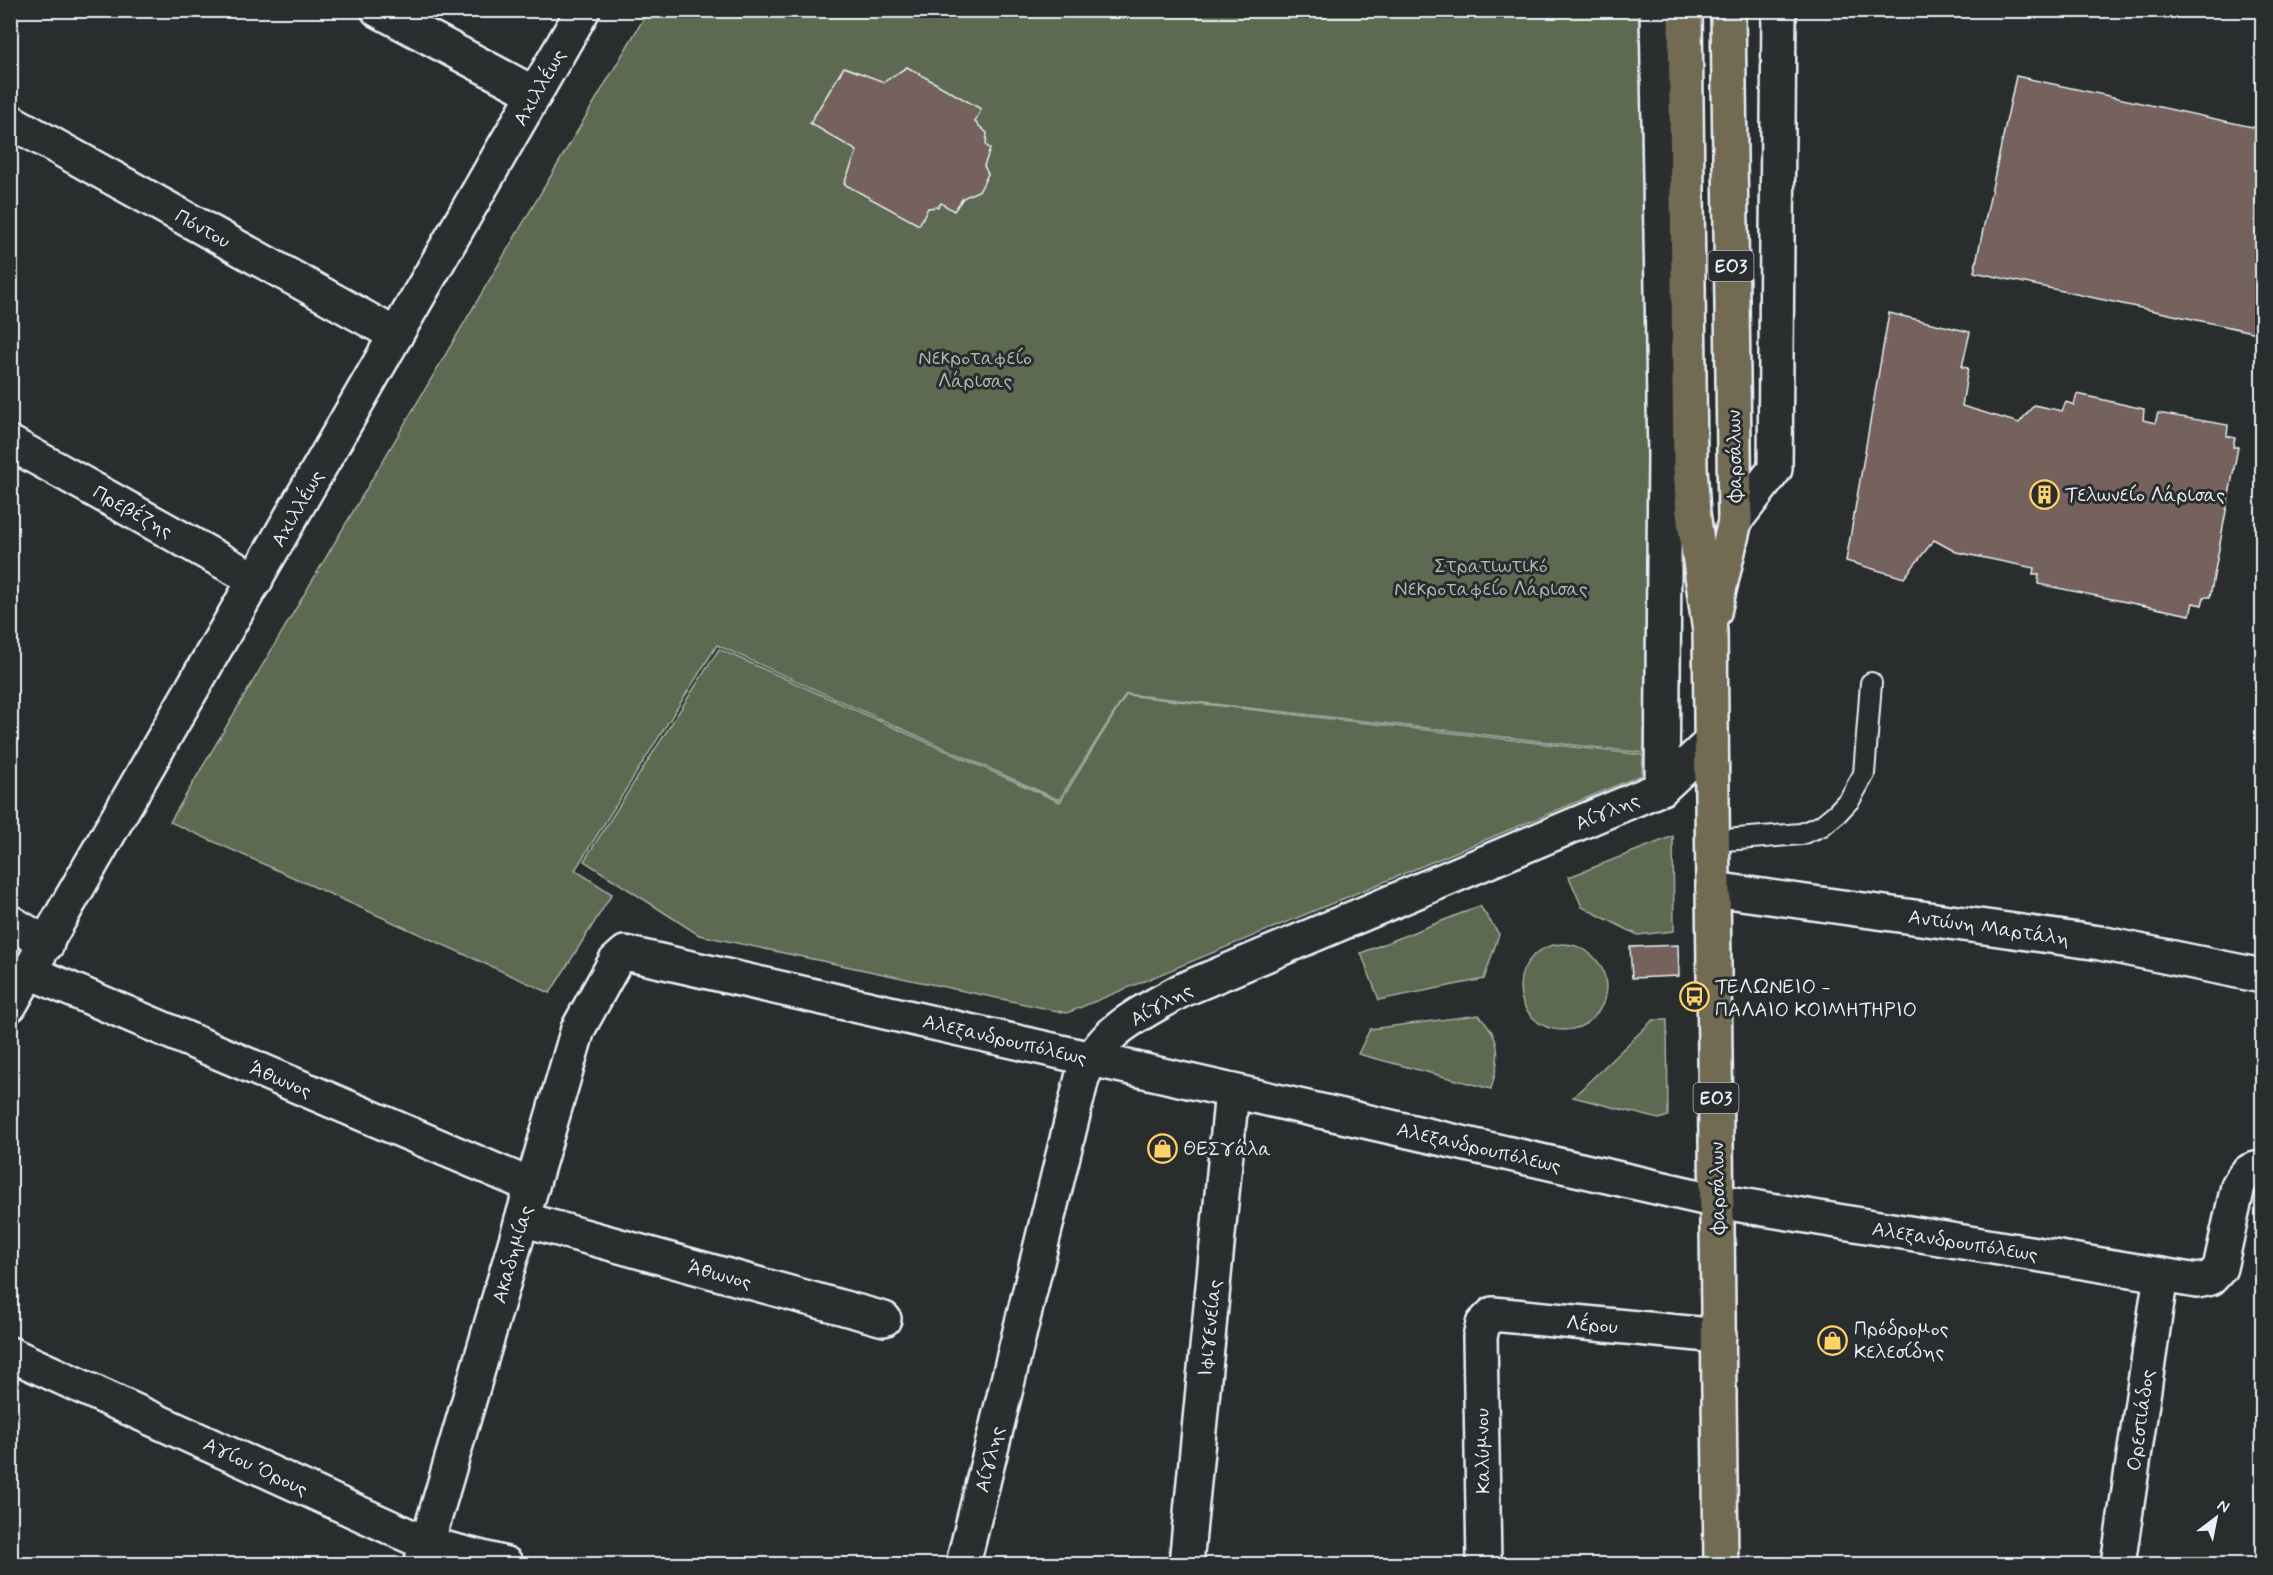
<svg xmlns="http://www.w3.org/2000/svg" width="2273" height="1575" font-family="Mynerve,sans-serif">
<style>
.green{fill:#5d6a51;stroke:#a2aea4;stroke-width:1.5}
.building{fill:#74625c;stroke:#e8f1f8;stroke-width:1.5}
.lines{fill:none;stroke-linecap:round;stroke-linejoin:round}
.service-casing{stroke:#e8f1f8;stroke-width:24}
.minor-casing{stroke:#e8f1f8;stroke-width:38}
.primary-casing{stroke:#e8f1f8;stroke-width:38}
.service{stroke:#2a2d2e;stroke-width:20}
.minor{stroke:#2a2d2e;stroke-width:33}
.primary{stroke:#736b52;stroke-width:33}
.labels{text-anchor:middle;stroke-width:6;stroke-linejoin:round;paint-order:stroke}
.shield{fill:#2a2d2e;stroke:#afb6bb;stroke-width:1.5}
.shield-label{font-size:18px;font-weight:bold;fill:#e8f1f8}
.street-label{font-size:20px;fill:#e8f1f8;stroke:#2a2d2e}
.park-label{font-size:20px;fill:#b0bbb5;stroke:#2a2d2e}
.poi-label{font-size:20px;fill:#e8f1f8;stroke:#2a2d2e;text-anchor:start}
</style>
<rect width="100%" height="100%" fill="#2a2d2e"/>
<filter id="ink" filterUnits="userSpaceOnUse"><feTurbulence type="fractalNoise" baseFrequency=".0167" numOctaves="2"/><feDisplacementMap in="SourceGraphic" scale="12" xChannelSelector="R" yChannelSelector="G"/><feConvolveMatrix kernelMatrix="1 2 1 2 8 2 1 2 1" color-interpolation-filters="sRGB"/></filter>
<g filter="url(#ink)">
<!-- green -->
<g class="green">
<path d="M648 11H1648L1652 442 1644 753 1126 694 1059 800 717 645 575 870 612 894 550 993 170 822Z"/>
<path d="M719 649 1060 802 1126 695 1643 755 1642 775 1067 1013 699 935 584 861Z"/>
<path d="M1673 836 1674 931 1638 935 1582 907 1569 877Z"/>
<path d="M1480 906 1499 934 1484 979 1379 1000 1361 953Z"/>
<circle cx="1563" cy="987" r="43"/>
<path d="M1479 1015C1503 1039 1500 1058 1491 1089L1358 1054 1370 1029Z"/>
<path d="M1653 1020H1667L1668 1116 1659 1119 1573 1097Z"/>
</g>
<!-- building -->
<g class="building">
<path d="M844 67 884 82 907 67 981 109 975 122 987 133 986 145 990 149 984 166 988 174 980 190 963 198 954 211 941 203 938 207 928 208 919 225 844 184 857 151 810 123Z"/>
<path d="M2016 76 2262 129V334L1974 272Z"/>
<path d="M1889 313 1970 332 1962 367 1968 368 1962 406 2019 423 2034 405 2062 411 2066 402 2074 405 2077 394 2144 409 2143 420 2155 423 2158 413 2228 425 2227 436 2235 438 2233 447H2238L2210 597H2204L2202 605 2193 603 2190 615 2038 584 2039 574H2033L2034 568 1956 552 1934 540 1904 578 1846 561Z"/>
<path d="M1678 945 1679 976 1632 978 1630 947Z"/>
</g>
<g class="lines">
<defs>
<path id="service" d="M1712 841 1801 834 1821 826 1837 813 1850 799 1864 774 1871 683"/>
<g id="minor">
<path d="M378 10 535 94"/>
<path d="M1657 10 1665 455 1662 788"/>
<path d="M10 121 396 335"/>
<path d="M10 443 256 580"/>
<path d="M1735 521 1775 469 1779 10"/>
<path d="M1713 889 2100 943 2262 976"/>
<path d="M10 922 47 944"/>
<path d="M30 972 532 1186"/>
<path d="M10 1005 583 10"/>
<path d="M522 1219 884 1319"/>
<path d="M10 1354 427 1544 506 1564"/>
<path d="M421 1564 578 1029 615 962 625 953 1717 1201 2197 1281 2211 1278 2220 1268 2238 1186C2243 1176 2250 1167 2262 1169"/>
<path d="M963 1564 1082 1078C1103 1028 1136 1017 1180 991L1662 788 1711 742"/>
<path d="M1186 1564 1232 1091"/>
<path d="M1484 1564 1480 1337 1483 1324 1493 1314 1719 1336"/>
<path d="M2118 1564 2161 1275"/>
</g>
<g id="primary">
<path d="M1685 10 1690 467 1693 513 1710 631 1721 1564"/>
<path d="M1714 612 1735 521 1728 10"/>
</g>
</defs>
<!-- service casing -->
<use href="#service" class="service-casing"/>
<!-- minor casing -->
<use href="#minor" class="minor-casing"/>
<!-- primary casing -->
<use href="#primary" class="primary-casing"/>
<!-- service -->
<use href="#service" class="service"/>
<!-- minor -->
<use href="#minor" class="minor"/>
<!-- primary -->
<use href="#primary" class="primary"/>
</g>
</g>
<!-- icons -->
<defs>
<symbol id="building-ring" viewBox="-11 -11 22 22"><circle r="9.5" fill="#2a2d2e" stroke="#ffd166" stroke-width="1.5"/><path d="M-4-6H4V6H1V3H-1V6H-4ZM-2.5-4.3h1.7v1.8h-1.7ZM.8-4.3h1.7v1.8H.8ZM-2.5-1h1.7V.8h-1.7ZM.8-1h1.7V.8H.8Z" fill="#ffd166"/></symbol>
<symbol id="bus-ring" viewBox="-11 -11 22 22"><circle r="9.5" fill="#2a2d2e" stroke="#ffd166" stroke-width="1.5"/><path d="M-5-6H5V4H4V6H2V4H-2V6H-4V4H-5ZM-3.5-4V0h7V-4ZM-3.5 1.2v1.5H-2V1.2ZM2 1.2v1.5H3.5V1.2Z" fill="#ffd166"/></symbol>
<symbol id="shop-ring" viewBox="-11 -11 22 22"><circle r="9.5" fill="#2a2d2e" stroke="#ffd166" stroke-width="1.5"/><path d="M-5-2.5h2.3a2.7 3.5 0 0 1 5.4 0H5L5.5 6h-11ZM-1.5-2.5h3a1.5 2.3 0 0 0-3 0Z" fill="#ffd166"/></symbol>
</defs>
<g fill-rule="evenodd">
<use href="#building-ring" x="2028" y="478" width="33" height="33"/>
<use href="#bus-ring" x="1678" y="980" width="33" height="33"/>
<use href="#shop-ring" x="1146" y="1132" width="33" height="33"/>
<use href="#shop-ring" x="1816" y="1324" width="33" height="33"/>
</g>
<g class="labels">
<!-- shield labels -->
<g class="shield">
<rect x="1708.5" y="251" width="45" height="30" rx="4.5"/>
<rect x="1693.5" y="1083" width="45" height="30" rx="4.5"/>
</g>
<g class="shield-label">
<text x="1731" y="272">ΕΟ3</text>
<text x="1716" y="1104">ΕΟ3</text>
</g>
<!-- street labels -->
<g class="street-label">
<text transform="translate(539 87) rotate(-60)" y="7">Αχιλλέως</text>
<text transform="translate(203 228) rotate(29)" y="7">Πόντου</text>
<text transform="translate(1734 456) rotate(-91)" y="7">Φαρσάλων</text>
<text transform="translate(297 508) rotate(-60)" y="7">Αχιλλέως</text>
<text transform="translate(133 511) rotate(29)" y="7">Πρεβέζης</text>
<text transform="translate(1607 811) rotate(-23)" y="7">Αίγλης</text>
<text transform="translate(1989 927) rotate(8)" y="7">Αντώνη Μαρτάλη</text>
<text transform="translate(1161 1004) rotate(-29)" y="7">Αίγλης</text>
<text transform="translate(1005 1039) rotate(13)" y="7">Αλεξανδρουπόλεως</text>
<text transform="translate(281 1079) rotate(23)" y="7">Άθωνος</text>
<text transform="translate(1479 1147) rotate(13)" y="7">Αλεξανδρουπόλεως</text>
<text transform="translate(1717 1188) rotate(-91)" y="7">Φαρσάλων</text>
<text transform="translate(1955 1241) rotate(9)" y="7">Αλεξανδρουπόλεως</text>
<text transform="translate(512 1254) rotate(-74)" y="7">Ακαδημίας</text>
<text transform="translate(720 1274) rotate(15)" y="7">Άθωνος</text>
<text transform="translate(1592 1324) rotate(5)" y="7">Λέρου</text>
<text transform="translate(1209 1328) rotate(-84)" y="7">Ιφιγενείας</text>
<text transform="translate(2140 1420) rotate(-82)" y="7">Ορεστιάδος</text>
<text transform="translate(1482 1451) rotate(-91)" y="7">Καλύμνου</text>
<text transform="translate(989 1459) rotate(-76)" y="7">Αίγλης</text>
<text transform="translate(256 1466) rotate(25)" y="7">Αγίου Όρους</text>
</g>
<!-- park labels -->
<g class="park-label">
<text x="975" y="364">Νεκροταφείο<tspan x="975" dy="23">Λάρισας</tspan></text>
<text x="1491" y="572">Στρατιωτικό<tspan x="1491" dy="23">Νεκροταφείο Λάρισας</tspan></text>
</g>
<!-- poi labels -->
<g class="poi-label">
<text x="2065" y="501">Τελωνείο Λάρισας</text>
<text x="1715" y="993">ΤΕΛΩΝΕΙΟ -<tspan x="1715" dy="23">ΠΑΛΑΙΟ ΚΟΙΜΗΤΗΡΙΟ</tspan></text>
<text x="1183" y="1155">ΘΕΣγάλα</text>
<text x="1854" y="1335">Πρόδρομος<tspan x="1854" dy="23">Κελεσίδης</tspan></text>
</g>
</g>
<!-- margin -->
<rect width="2273" height="1575" fill="none" stroke="#2a2d2e" stroke-width="36"/>
<rect x="18" y="18" width="2237" height="1539" fill="none" stroke="#e8f1f8" stroke-width="2" filter="url(#ink)"/>
<!-- north arrow -->
<g transform="translate(2216 1518) rotate(32)" stroke="#2a2d2e" stroke-width="4.5" paint-order="stroke">
<path d="M0-4.5L10 22L0 15L-10 22Z" fill="#e8f1f8"/>
<text y="-9" font-size="16" font-weight="bold" text-anchor="middle" fill="#e8f1f8">N</text>
</g>
</svg>
